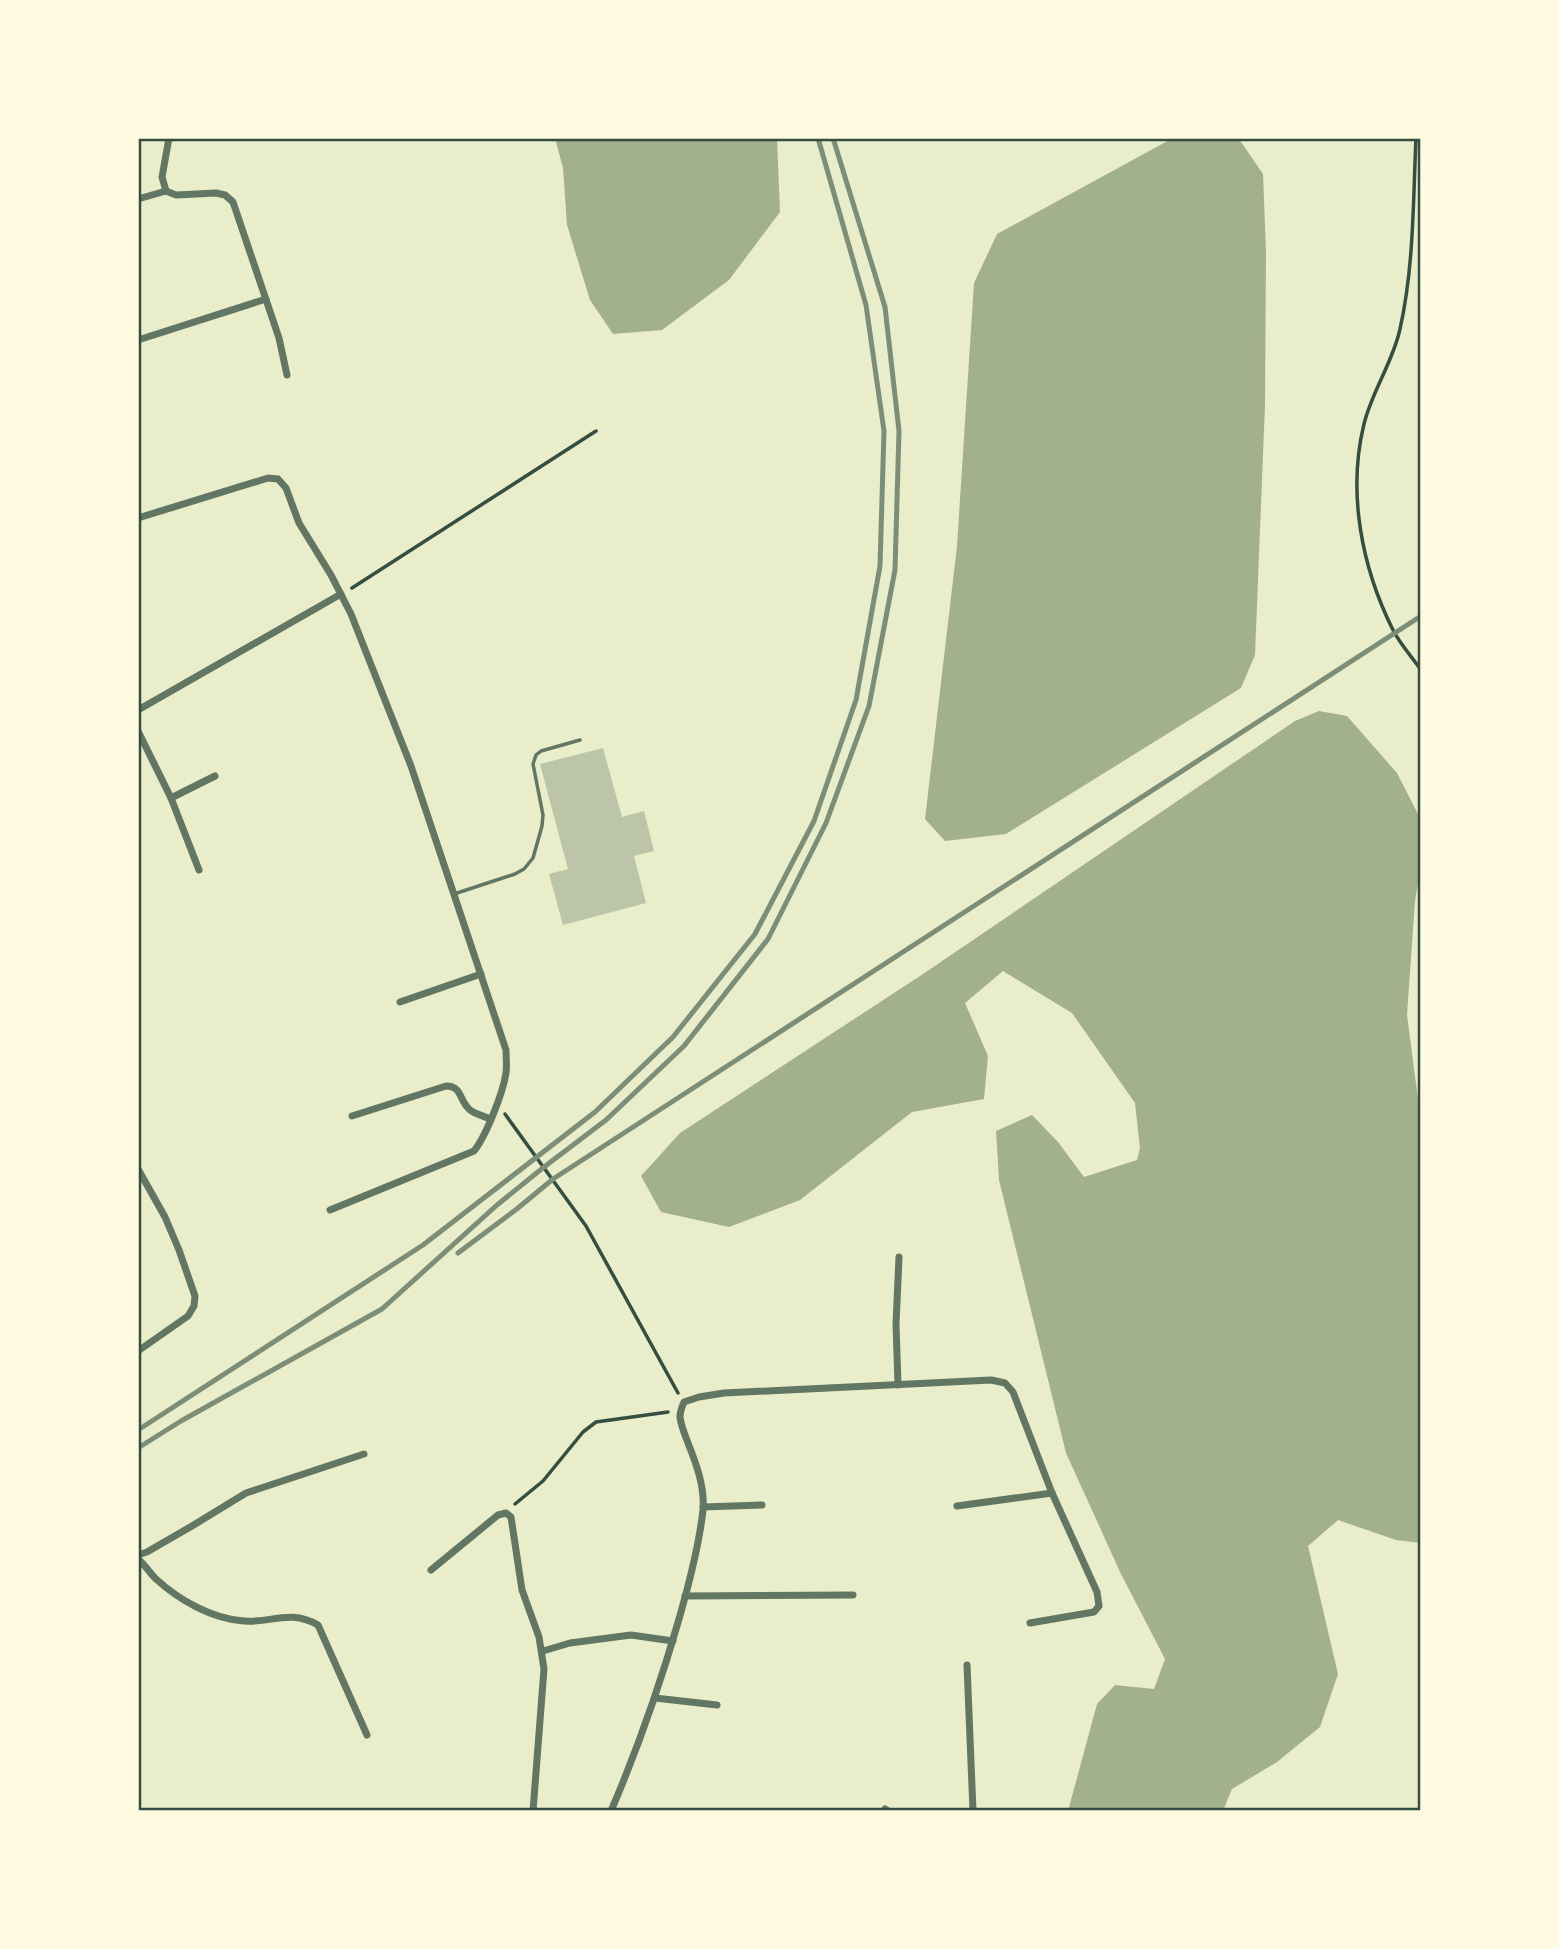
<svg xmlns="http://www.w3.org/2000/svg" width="1559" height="1949" font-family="Barlow,sans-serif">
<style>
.water{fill:#a3b18a}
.building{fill:#bcc5a7}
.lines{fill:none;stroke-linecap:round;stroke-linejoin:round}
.path{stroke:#344e41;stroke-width:3.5}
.service{stroke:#617663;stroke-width:3.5}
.minor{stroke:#617663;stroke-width:7}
.rail{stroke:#7c8e77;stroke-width:5}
.neatline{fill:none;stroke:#344e41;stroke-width:2.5}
</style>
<rect width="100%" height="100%" fill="#e9edc9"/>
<!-- water -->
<g class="water">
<path d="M555 138H777L780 212 729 280 662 330 613 334 590 300 567 225 563 168Z"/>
<path d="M1173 138 1239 139 1263 174 1266 252 1265 405 1255 655 1241 688 1006 834 945 841 925 819 957 546 974 283 997 234Z"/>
<path d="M1319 711 1347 716 1397 773 1421 820V866L1415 901 1407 1015 1421 1122V1543L1396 1540 1338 1520 1308 1546 1338 1674 1320 1727 1277 1762 1232 1789 1223 1811H1068L1097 1704 1115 1685 1154 1689 1165 1659 1121 1574 1066 1453 999 1180 996 1131 1032 1115 1058 1142 1084 1177 1137 1160 1140 1148 1135 1103 1072 1013 1003 971 965 1003 988 1056 984 1099 912 1112 800 1200 729 1227 661 1212 641 1176 680 1133 923 974 1295 721Z"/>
</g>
<!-- building -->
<path class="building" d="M603 748 622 817 644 811 654 851 634 856 646 903 563 925 549 874 568 869 540 764Z"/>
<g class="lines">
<!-- path -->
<g class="path">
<path d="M1416 138C1413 202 1414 267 1400 329 1393 362 1372 391 1364 424 1347 493 1362 568 1393 630 1400 644 1412 657 1421 670"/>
<path d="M352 588 596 431"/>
<path d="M505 1114 586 1226 678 1393"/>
<path d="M515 1504 543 1481 583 1432 596 1422 668 1412"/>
</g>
<!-- service -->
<path class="service" d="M454 894 515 874 524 869 533 858 542 826 543 815 533 764 536 755 541 751 580 740"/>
<!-- minor -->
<g class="minor">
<path d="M169 138 162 177 166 191 176 195 216 193 225 195 233 202 279 338 287 375"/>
<path d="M138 199 166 191"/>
<path d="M138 340 266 299"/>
<path d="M138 518 268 478 278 479 286 488 299 523 331 575 351 614 411 766 506 1050C506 1057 507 1066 506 1073 503 1093 486 1136 474 1151L330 1210"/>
<path d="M138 710 341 594"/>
<path d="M138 731 171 798 199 870"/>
<path d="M171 798 215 776"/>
<path d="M400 1002 481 974"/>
<path d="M352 1116 446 1086C462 1086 459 1100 469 1109 474 1114 484 1116 490 1119"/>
<path d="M138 1169 165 1217 179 1250 195 1296 194 1306 188 1316 138 1351"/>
<path d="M898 1385 896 1324 899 1257"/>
<path d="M957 1506 1052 1493"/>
<path d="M703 1507 762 1505"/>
<path d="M138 1555 147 1552 192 1526 246 1493 364 1454"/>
<path d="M138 1559C145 1565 150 1573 156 1579 179 1600 212 1619 244 1621 273 1623 289 1609 318 1625L367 1735"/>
<path d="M431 1570 498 1515 506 1513 511 1517 522 1590 539 1637 544 1669 533 1811"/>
<path d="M685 1596 853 1595"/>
<path d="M543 1651 570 1643 631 1635 673 1641"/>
<path d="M967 1665 973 1811"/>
<path d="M655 1698 717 1705"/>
<path d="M885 1809 888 1811"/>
<path d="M611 1811C638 1748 660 1685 679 1619 689 1584 699 1547 703 1510 705 1487 696 1463 688 1443 685 1435 681 1426 680 1417 680 1411 682 1407 684 1402L699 1397 724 1393 991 1380 1005 1383 1013 1392 1052 1493 1097 1592 1099 1606 1094 1612 1030 1623"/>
</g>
<!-- rail -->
<g class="rail">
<path d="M458 1253 518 1208 553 1179 1421 616"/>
<path d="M138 1430 423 1245 595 1112 673 1037 755 934 814 821 856 700 880 566 884 431 866 305 818 138"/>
<path d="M138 1448 181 1421 382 1309 497 1205 544 1167 606 1120 684 1046 768 939 826 823 869 706 895 570 899 431 885 307 833 138"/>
</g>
</g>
<!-- border -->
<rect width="1559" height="1949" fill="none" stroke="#fefae0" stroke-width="280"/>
<rect x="140" y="140" width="1279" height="1669" class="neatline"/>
</svg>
